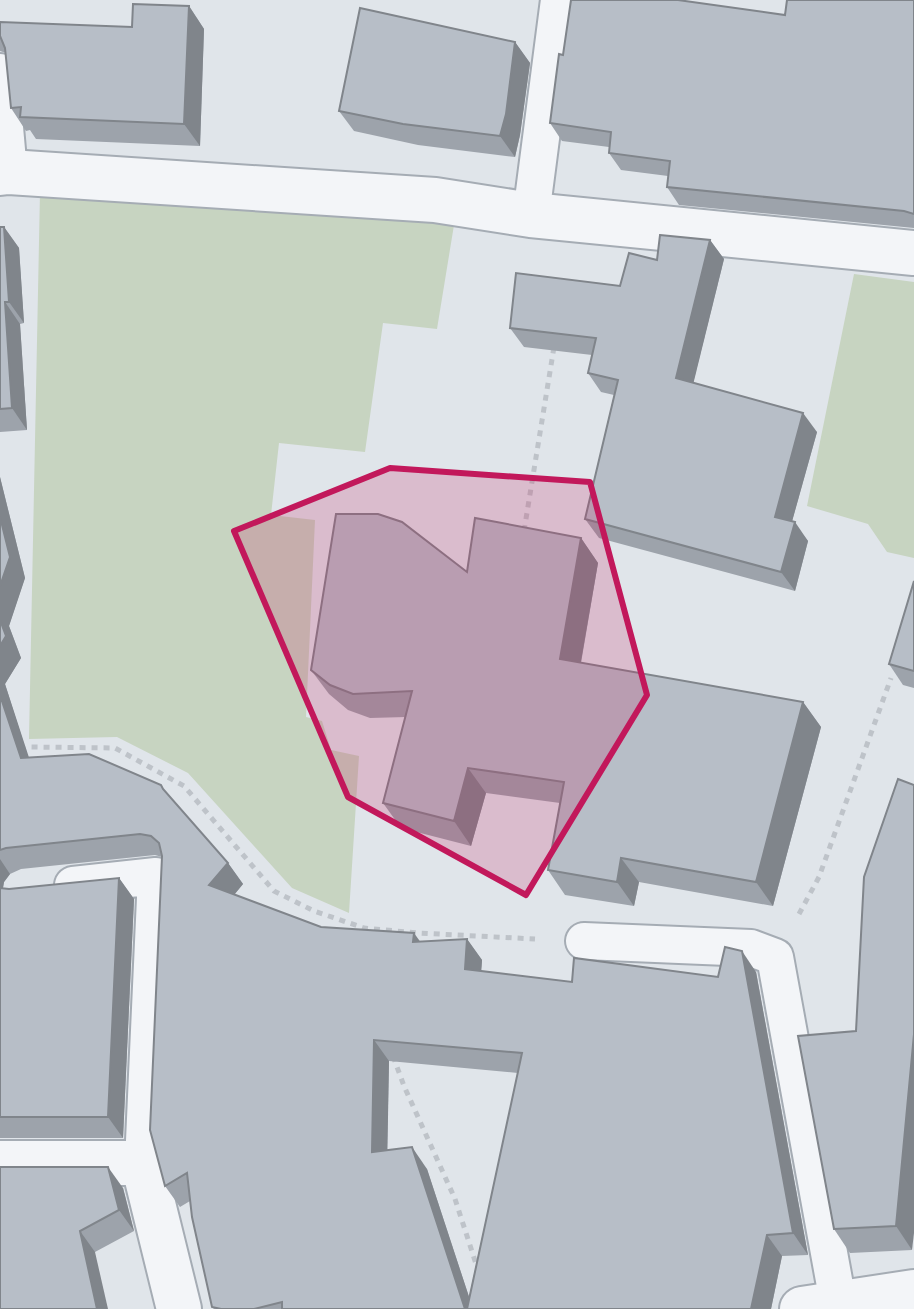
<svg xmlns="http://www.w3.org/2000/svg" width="914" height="1309" font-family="Arial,sans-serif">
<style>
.green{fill:#c7d4c1}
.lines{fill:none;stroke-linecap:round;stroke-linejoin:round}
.service-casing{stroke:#a5acb4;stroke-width:40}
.minor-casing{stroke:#a5acb4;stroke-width:48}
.path{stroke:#bec3c9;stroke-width:5;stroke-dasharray:6 6;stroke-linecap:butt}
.service{stroke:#f3f5f8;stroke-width:36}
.minor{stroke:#f3f5f8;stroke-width:44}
.wall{fill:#9da3ab;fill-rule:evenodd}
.shaded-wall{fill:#80858b}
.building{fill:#b7bec7;stroke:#80858b;stroke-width:2}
.marked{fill:#c2185b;fill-opacity:0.2;stroke:#c2185b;stroke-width:6;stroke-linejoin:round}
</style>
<rect width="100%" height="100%" fill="#e0e5ea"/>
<!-- green -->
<g class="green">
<path d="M40 192 336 205 454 225 437 329 383 323 365 452 279 443 271 515 315 520 306 717 322 721 331 750 359 756 349 913 292 888 188 773 117 737 29 739Z"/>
<path d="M854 274 914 282V558L887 552 868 524 807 506Z"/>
</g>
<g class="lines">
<defs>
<g id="service">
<path d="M0 72 9 172"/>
<path d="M531 215 559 0"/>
<path d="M73 885 156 876 143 1163"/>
<path d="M584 941 751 948 775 957 838 1302"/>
</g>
<g id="minor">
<path d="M0 173 9 172 435 200 531 215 914 253"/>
<path d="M0 1163H143L179 1309"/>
<path d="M802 1309 914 1292"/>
</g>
</defs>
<!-- service casing -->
<use href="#service" class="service-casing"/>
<!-- minor casing -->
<use href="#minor" class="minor-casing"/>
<!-- path -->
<g class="path">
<path d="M524 531 554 347"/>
<path d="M20 750 30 747 115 748 184 786 274 891 314 911 364 928 418 933 535 939"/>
<path d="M799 914 819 877 891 678"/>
<path d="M393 1056 404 1086 455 1199 478 1270"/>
</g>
<!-- service -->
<use href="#service" class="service"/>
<!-- minor -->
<use href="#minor" class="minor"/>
</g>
<!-- wall -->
<g class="wall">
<path d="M914 0V228L679 205 667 187 668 176 621 170 609 153V147L562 141 550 123 563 55 785 15Z"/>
<path d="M189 6 204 29 200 146 36 139 30 130 26 131 11 108 6 53 0 51V22L132 27Z"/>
<path d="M515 42 530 63 520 135 515 157 418 145 354 131 339 111Z"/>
<path d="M0 227H4L19 248 24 323 20 324 27 430 0 432Z"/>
<path d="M710 240 724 259 693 383 817 432 792 521 808 541 795 591 599 538 585 519 614 395 601 392 588 373 592 355 524 347 510 328 620 286Z"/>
<path d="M0 477 25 578 9 626 21 658 5 684 28 757 161 785 168 796 228 863 243 884 234 895 321 927 420 942 467 939 482 960 481 971 572 982 718 977 756 972 808 1255 782 1256 771 1309H214L212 1307 190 1201 180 1207 165 1186 162 857 155 855 21 869 10 874 4 882 3 888 9 889 119 878 134 899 123 1138H0ZM389 1061 518 1073 469 1297 427 1169 387 1150Z"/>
<path d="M581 538 598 563 581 663 803 702 821 727 773 906 639 882 634 906 565 895 548 870 560 803 486 793 471 846 401 828 383 803 406 717 370 718 348 710 329 694 311 670 467 572Z"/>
<path d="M914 581V688L903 685 889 664Z"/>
<path d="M856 1031 912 1250 850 1253 834 1229Z"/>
<path d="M123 1188 134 1231 95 1252 0 1309Z"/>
</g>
<!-- shaded-wall -->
<g class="shaded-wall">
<path d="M189 6 204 29 200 146 184 124Z"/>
<path d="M515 42 530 63 520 135 515 157 500 136Z"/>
<path d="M4 227 19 248 24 323 9 302Z"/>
<path d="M710 240 724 259 690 397 676 378Z"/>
<path d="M5 302 20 324 27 430 12 408Z"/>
<path d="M803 413 817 432 788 536 775 517Z"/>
<path d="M0 477 25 578 9 626 21 658 5 684 36 779 21 758 0 695Z"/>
<path d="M795 522 808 541 795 591 781 572Z"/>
<path d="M581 538 598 563 577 684 560 659Z"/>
<path d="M803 702 821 727 773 906 756 882Z"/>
<path d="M468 768 486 793 471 846 454 821Z"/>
<path d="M621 858 639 882 634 906 617 882Z"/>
<path d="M0 859 10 874 4 882 2 893 0 894Z"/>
<path d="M228 863 243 884 224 907 209 885Z"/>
<path d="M119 878 134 899 123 1138 108 1117Z"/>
<path d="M414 933 429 954 413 942Z"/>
<path d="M467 939 482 960 480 990 465 969Z"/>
<path d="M742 951 756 972 808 1255 793 1233Z"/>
<path d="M914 1034V1233L912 1250 896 1226Z"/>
<path d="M374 1040 389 1061 387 1173 372 1152Z"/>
<path d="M412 1147 427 1169 473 1309H465Z"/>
<path d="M108 1167 123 1188 134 1231 119 1210Z"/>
<path d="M80 1231 95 1252 108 1309H97Z"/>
<path d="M767 1235 782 1256 771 1309H751Z"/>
</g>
<!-- building -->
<g class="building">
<path d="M571 0H678L785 15 787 0H914V214L904 211 667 187 670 161 609 153 611 132 550 123 559 54 563 55Z"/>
<path d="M133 4 189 6 184 124 20 117 21 107 11 108 5 48 0 36V22L132 27Z"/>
<path d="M360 8 515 42 506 114 500 136 403 124 339 111Z"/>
<path d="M0 227H4L9 302H5L12 408 0 409Z"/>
<path d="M660 235 710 240 676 378 803 413 775 517 795 522 781 572 585 519 618 380 588 373 596 338 510 328 516 273 620 286 629 253 657 260Z"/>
<path d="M336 514H378L402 522 467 572 475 518 581 538 560 659 803 702 756 882 621 858 617 882 548 870 564 782 468 768 454 821 383 803 412 691 353 694 330 685 311 670Z"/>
<path d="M0 517 10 557 0 586Z"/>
<path d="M914 581V671L889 664Z"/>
<path d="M0 620 6 636 0 646Z"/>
<path d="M0 695 21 758 89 754 161 785 163 789 228 863 209 885 321 927 414 933 413 942 467 939 465 969 572 982 574 958 718 977 725 947 742 951 793 1233 767 1235 751 1309H467L522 1053 374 1040 372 1152 412 1147 465 1309H282V1302L254 1309H221L212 1307 192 1217 187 1173 165 1186 150 1130 162 856 159 843 151 836 140 834 6 848 0 850Z"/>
<path d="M898 779 914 785V1034L896 1226 834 1229 798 1036 856 1031 864 877Z"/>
<path d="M119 878 108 1117H0V888L9 889Z"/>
<path d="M0 1167H108L119 1210 80 1231 97 1309H0Z"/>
</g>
<!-- marked area -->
<path class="marked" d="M390 468 590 482 647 695 526 895 348 797 234 531Z"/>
</svg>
